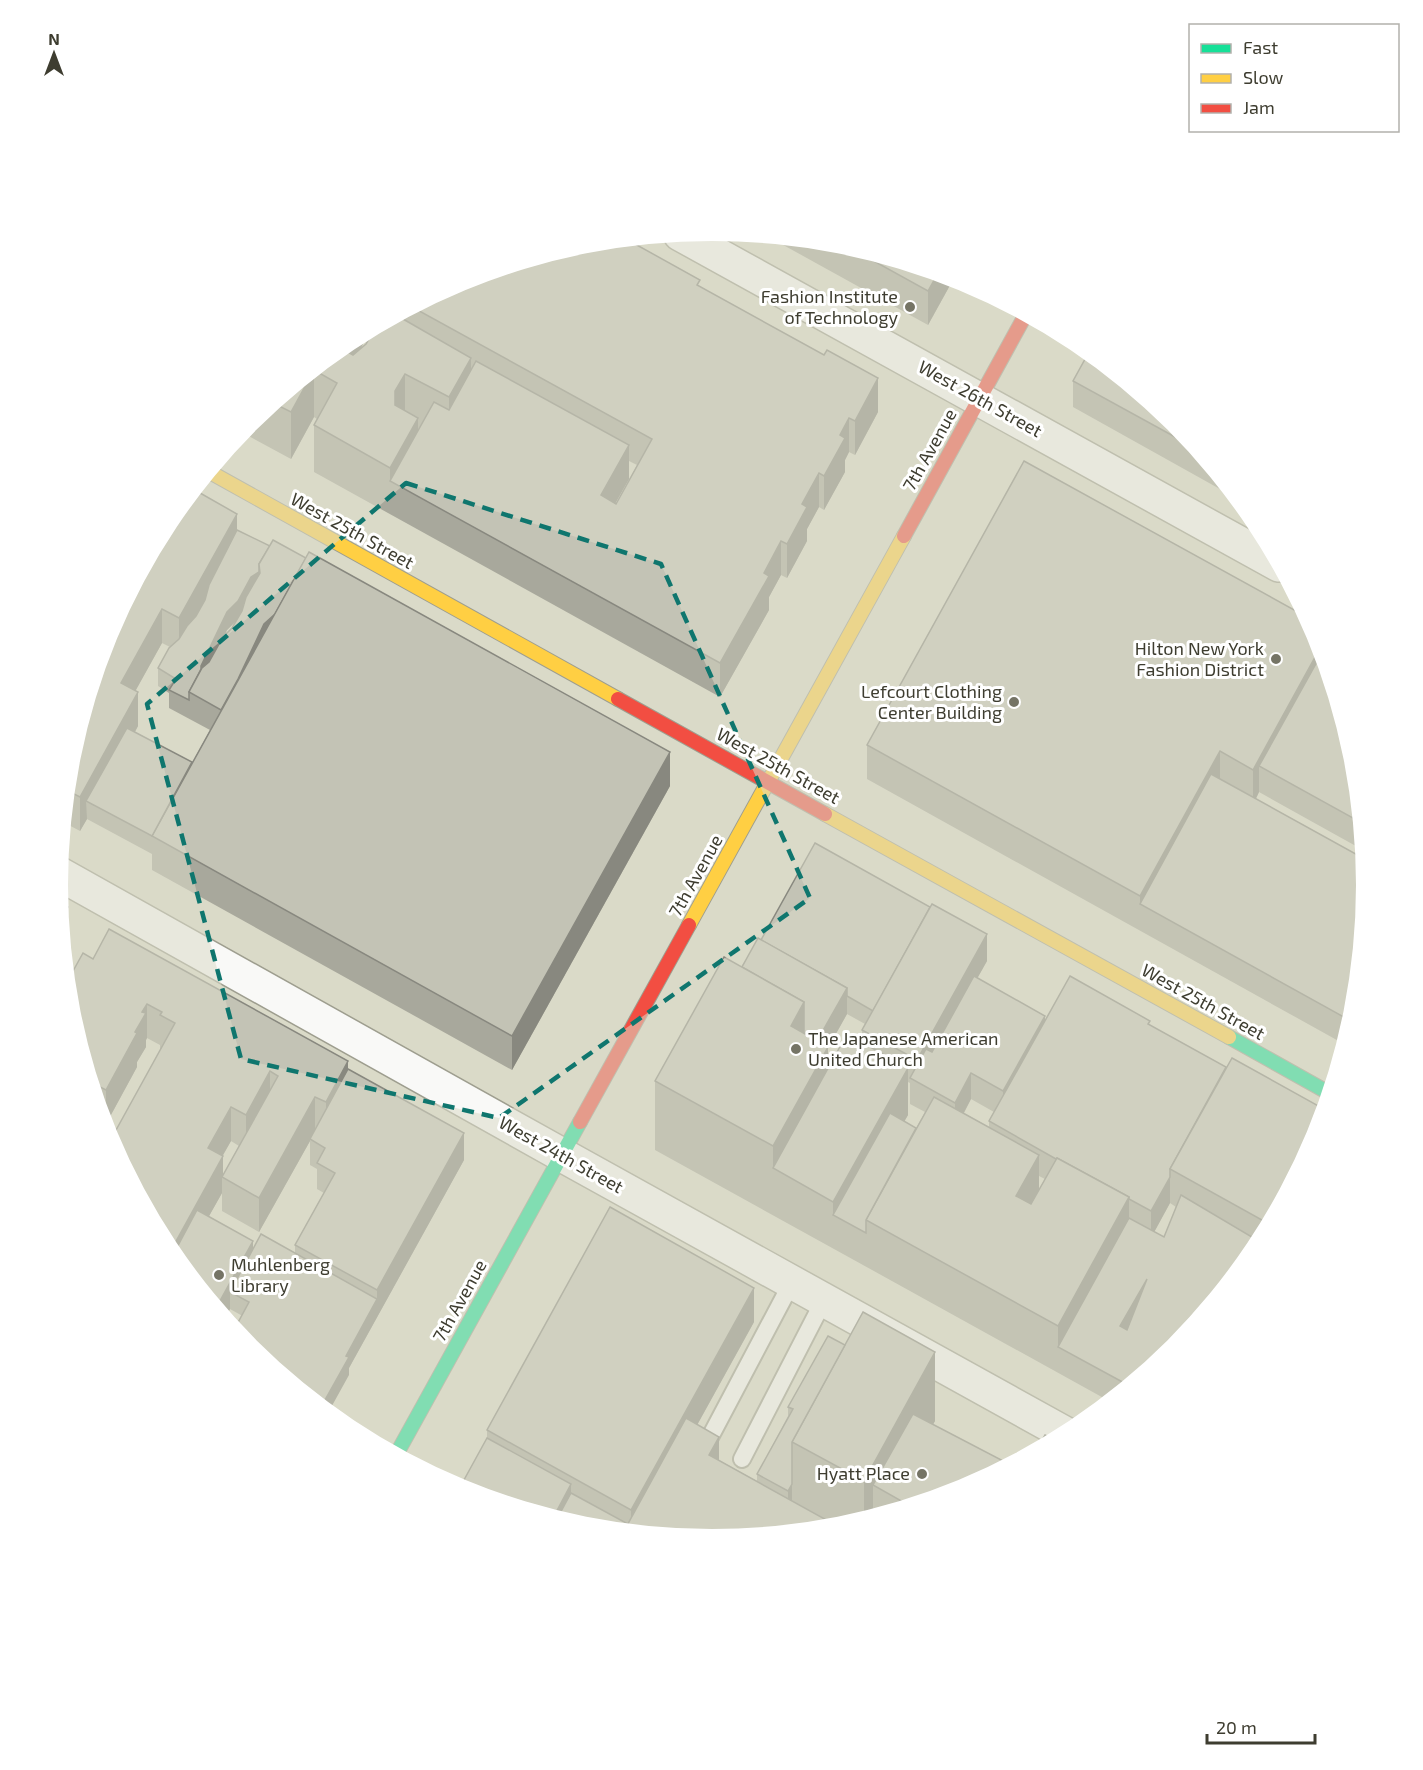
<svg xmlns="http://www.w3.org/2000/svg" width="1423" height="1770" font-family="'Exo 2',sans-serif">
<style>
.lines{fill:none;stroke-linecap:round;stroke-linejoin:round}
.lane-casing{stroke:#9e9e8f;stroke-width:20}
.street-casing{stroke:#9e9e8f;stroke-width:36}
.fast-casing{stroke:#9e9e8f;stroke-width:16}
.slow-casing{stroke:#9e9e8f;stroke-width:16}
.jam-casing{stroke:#9e9e8f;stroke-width:16}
.lane{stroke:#f9f9f7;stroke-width:16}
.street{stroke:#f9f9f7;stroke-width:33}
.fast{stroke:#16e098;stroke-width:14}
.slow{stroke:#ffcf43;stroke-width:14}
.jam{stroke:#f24e42;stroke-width:14}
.wall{fill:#a8a89c;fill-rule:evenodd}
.shaded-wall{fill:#88887f}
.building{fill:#c3c3b5;stroke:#88887f;stroke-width:1.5;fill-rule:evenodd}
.marked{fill:none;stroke:#0f766e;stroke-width:4.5;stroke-dasharray:12 8;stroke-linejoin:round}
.poi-dot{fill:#757465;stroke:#fff;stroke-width:2}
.labels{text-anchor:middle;stroke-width:6;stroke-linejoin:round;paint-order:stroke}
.poi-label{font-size:18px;fill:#3e3d30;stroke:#fff;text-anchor:end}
.street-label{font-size:18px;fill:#3e3d30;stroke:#fff}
</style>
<rect width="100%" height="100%" fill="#dadac8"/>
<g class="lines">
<defs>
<g id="lane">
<path d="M708 1441 792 1282"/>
<path d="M742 1459 824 1300"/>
</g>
<g id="street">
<path d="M680 234 1279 565"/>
<path d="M58 873 562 1155 1066 1434"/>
</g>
<g id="fast">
<path d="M1229 1037 1329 1093"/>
<path d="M396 1455 580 1122"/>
</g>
<g id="slow">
<path d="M208 471 618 699"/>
<path d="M825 814 1229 1037"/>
<path d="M689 925 904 536"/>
</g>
<g id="jam">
<path d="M904 536 1026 314"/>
<path d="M618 699 825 814"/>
<path d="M580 1122 689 925"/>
</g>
</defs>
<!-- lane casing -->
<use href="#lane" class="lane-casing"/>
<!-- street casing -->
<use href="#street" class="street-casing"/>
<!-- fast casing -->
<use href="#fast" class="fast-casing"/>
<!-- slow casing -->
<use href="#slow" class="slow-casing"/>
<!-- jam casing -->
<use href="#jam" class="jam-casing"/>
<!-- lane -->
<use href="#lane" class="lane"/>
<!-- street -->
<use href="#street" class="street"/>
<!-- fast -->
<use href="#fast" class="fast"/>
<!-- slow -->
<use href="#slow" class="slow"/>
<!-- jam -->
<use href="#jam" class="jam"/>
</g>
<!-- wall -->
<g class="wall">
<path d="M767 236 840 243 954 278 928 325Z"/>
<path d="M461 280 700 286 878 412 855 455 849 452 845 460V472L824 510 819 507 807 529V541L787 578 781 575 769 597V610L720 697 314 472V425L317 419 314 417 291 459 241 432 249 422 348 341 363 333V344L360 350 366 344 377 325ZM629 461 637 465 616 504 615 503 629 479Z"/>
<path d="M1073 381 1175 422 1236 498 1073 407Z"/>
<path d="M1024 461 1353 758 1363 850 1259 792 1256 799 1353 1013 1344 1044 867 779V745Z"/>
<path d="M237 530 670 786 512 1070 152 870V854L87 819 80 831 63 822 70 757 107 634ZM236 621 232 628 225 635 227 630ZM162 643 170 647 158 668V686L169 693V708L210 730 192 763 135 732 138 726 135 691Z"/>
<path d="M761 940 987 961 977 978 1045 1021 1150 1025 1316 1136 1256 1249 1174 1348 1109 1401 655 1150V1081ZM847 1014 865 1024 862 1030V1042L828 1069V1048ZM908 1082 910 1083V1104L925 1112 916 1128 904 1121 908 1115ZM971 1099 994 1112 989 1121V1127L964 1113ZM1039 1176 1045 1179 1039 1189ZM1170 1203 1176 1207 1164 1237 1154 1232Z"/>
<path d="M93 959 348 1069 464 1160 349 1368V1375L230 1309 225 1318 167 1248 161 1049H160V1045L147 1038 146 1040V1047L137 1062V1067L106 1124 103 1122 70 1012 73 971ZM231 1141 239 1146 223 1175 222 1156ZM310 1141V1165L317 1169V1189L324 1193 295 1245V1253L253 1249 209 1216 222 1193V1211L259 1232Z"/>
<path d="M754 1322 697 1425 719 1460 757 1481V1474L788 1416V1407L935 1421 933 1424 962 1490 839 1527H583L487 1438V1430Z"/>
</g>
<!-- shaded-wall -->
<g class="shaded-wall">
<path d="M938 273 954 278 928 325V291Z"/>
<path d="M363 333V344L350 367 344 350 348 341Z"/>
<path d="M471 358V404L449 444V397Z"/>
<path d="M314 370V417L291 459V412Z"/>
<path d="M405 374V421L395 452V391Z"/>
<path d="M878 378V412L855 455V421Z"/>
<path d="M418 418V465L390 481V468Z"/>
<path d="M849 418V452L845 460V472L824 510V476L840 435Z"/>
<path d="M629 445V479L601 529V495Z"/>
<path d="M819 473V507L807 529V541L787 578V544L802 504Z"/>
<path d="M237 514V548L179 652V618Z"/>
<path d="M781 541V575L769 597V610L720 697V663L764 573Z"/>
<path d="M259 572V590L238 619 227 630 202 682 201 666 227 612 251 577Z"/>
<path d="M309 586 238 678 264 624 275 614Z"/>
<path d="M162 609V643L121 717V683Z"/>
<path d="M1320 648 1327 670 1259 766V792L1253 804V770Z"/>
<path d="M138 692V726L94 806 86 801 87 819 80 831V797Z"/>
<path d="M1220 751V785L1140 904V896Z"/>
<path d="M670 752V786L512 1070V1036Z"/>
<path d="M68 907V941L63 949 60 920Z"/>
<path d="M987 934V961L919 1083 917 1082V1060Z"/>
<path d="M847 988V1014L828 1048V1116L773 1168V1146L791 1026 804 1002Z"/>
<path d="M147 1004V1038L146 1040V1047L137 1062V1067L106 1124V1090L135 1032 142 1012Z"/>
<path d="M1045 1016V1042L1003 1118V1091Z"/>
<path d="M348 1061V1095L326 1136V1102Z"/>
<path d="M908 1068V1115L848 1223 833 1215V1249V1202Z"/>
<path d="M270 1071V1105L246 1149V1115Z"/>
<path d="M971 1073V1099L955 1129V1103Z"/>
<path d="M315 1097V1131L310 1139V1141L259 1232V1198Z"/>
<path d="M231 1107V1141L208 1182V1148Z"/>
<path d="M464 1133V1160L349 1368V1375L328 1413 321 1407 346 1356 377 1299V1290Z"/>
<path d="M1039 1155V1202L1016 1243V1196Z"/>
<path d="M223 1156V1178L222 1177V1193L181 1266 170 1252Z"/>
<path d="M1170 1177V1203L1151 1238V1211Z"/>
<path d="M1129 1197V1244L1058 1347V1326Z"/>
<path d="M1257 1240V1246L1256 1249 1246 1260Z"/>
<path d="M253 1241V1267L230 1292V1309L225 1318 216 1308Z"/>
<path d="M1147 1279 1120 1352V1326Z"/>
<path d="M754 1288V1322L638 1532 631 1526V1510Z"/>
<path d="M935 1352V1421L893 1496 873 1485V1517L864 1519V1481Z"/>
<path d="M719 1437V1463L709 1455Z"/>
<path d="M571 1484V1511L565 1521 553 1518Z"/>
<path d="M792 1484V1510L788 1518V1491Z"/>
</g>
<!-- building -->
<g class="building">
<path d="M626 239 700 280 697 285 824 355 827 350 878 378 855 421 849 418 840 435 845 438 824 476 819 473 802 504 807 507 787 544 781 541 764 573 769 576 720 663 390 481 434 402 449 410 476 361 629 445 601 495 616 504 652 439 412 307 461 280 584 243Z"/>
<path d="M843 244 938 273 928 291Z"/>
<path d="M396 315 471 358 449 397 405 374 395 391V405L418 418 390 468 314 425 337 383 314 370 291 412 273 403 349 340 344 350 353 355 366 344 377 325Z"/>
<path d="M1089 352 1175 422 1197 449 1073 381Z"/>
<path d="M1024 461 1307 617 1316 635 1320 648 1253 770 1220 751 1140 896 867 745Z"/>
<path d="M193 489 237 514 179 618 162 609 121 683 138 692 80 797 66 790 70 757 107 634 168 521Z"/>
<path d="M237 530 270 546 259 564V572L251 577 238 601 227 612 201 666V669L189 692V700L169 690 176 679 158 668 169 648 179 639 187 626 196 616 205 600 209 585Z"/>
<path d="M273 540 306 558 275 614 264 624 238 679 221 710 189 692 202 668 209 662 223 637 232 628 242 611 246 597 260 573 259 564Z"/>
<path d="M309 552 670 752 512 1036 152 836Z"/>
<path d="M1322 653 1353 758 1360 822 1259 766Z"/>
<path d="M127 728 192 762 152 836 86 801Z"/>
<path d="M1211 774 1363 858 1366 885 1353 1013 1351 1021 1140 904Z"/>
<path d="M815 843 930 907 873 1011 847 996V988L761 940Z"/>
<path d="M59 902 68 907 60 920Z"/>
<path d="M932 904 987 934 917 1060 862 1030Z"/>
<path d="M109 929 348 1061 326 1102 315 1097 259 1198 222 1177 278 1076 270 1071 246 1115 231 1107 208 1148 223 1156 170 1252 167 1248 110 1141 175 1023 160 1015 162 1012 147 1004 142 1012 146 1013 135 1032 137 1033 106 1090 90 1082 70 1012 65 967 73 971 83 953 93 959Z"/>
<path d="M758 938 847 988 817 1041 804 1033V1002L742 967Z"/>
<path d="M724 957 804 1002 791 1026 828 1047 773 1146 655 1081Z"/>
<path d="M974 976 1045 1016 1003 1091 971 1073 955 1103 910 1078 926 1049 932 1052Z"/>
<path d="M1070 976 1150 1021 1148 1024 1226 1067 1170 1169V1177L1151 1211 1129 1199V1197L1057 1158 1056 1159 989 1121Z"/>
<path d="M847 1034 908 1068 833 1202 773 1168Z"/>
<path d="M1232 1058 1324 1109 1316 1136 1269 1224 1170 1169Z"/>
<path d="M348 1069 464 1133 377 1290 295 1245 335 1173 317 1163 325 1148 310 1139Z"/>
<path d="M934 1097 1039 1155 1016 1196 1031 1204 1057 1158 1129 1197 1058 1326 866 1220Z"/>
<path d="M890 1113 916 1128 866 1220V1233L833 1215Z"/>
<path d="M1181 1195 1257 1240 1247 1260 1174 1348 1128 1385 1058 1347 1129 1218 1164 1237ZM1147 1279 1127 1330 1120 1326Z"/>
<path d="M610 1207 754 1288 631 1510 487 1430Z"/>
<path d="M197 1210 253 1241 216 1308 173 1255Z"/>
<path d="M261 1234 377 1299 346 1356 349 1357 321 1407 248 1348 234 1330 249 1302 230 1292Z"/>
<path d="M863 1312 935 1352 864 1481 792 1442Z"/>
<path d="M828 1336 845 1345 792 1442V1484L788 1491 757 1474 793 1409 788 1407Z"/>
<path d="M913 1414 1009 1464 962 1490 910 1506 873 1485Z"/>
<path d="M686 1418 719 1437 709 1455 839 1527 711 1539 624 1531Z"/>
<path d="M1045 1435 1054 1440 1037 1449Z"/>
<path d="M487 1438 571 1484 553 1518 459 1489Z"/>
<path d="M571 1493 628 1524 624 1531 583 1527 557 1519Z"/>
</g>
<!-- marked area -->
<path d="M0 0H1423V1770H0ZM406 483 661 564 810 898 499 1118 241 1059 147 704Z" fill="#dadac8" fill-opacity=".55" fill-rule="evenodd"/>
<path class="marked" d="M406 483 661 564 810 898 499 1118 241 1059 147 704Z"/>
<!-- markers -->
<g class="poi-dot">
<circle cx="910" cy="307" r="6"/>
<circle cx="1276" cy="659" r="6"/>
<circle cx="1014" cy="702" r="6"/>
<circle cx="796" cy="1049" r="6"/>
<circle cx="219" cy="1275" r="6"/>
<circle cx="922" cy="1474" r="6"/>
</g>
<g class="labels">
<!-- poi labels -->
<g class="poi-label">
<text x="898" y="303">Fashion Institute<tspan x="898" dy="21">of Technology</tspan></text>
<text x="1264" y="655">Hilton New York<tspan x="1264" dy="21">Fashion District</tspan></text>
<text x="1002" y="698">Lefcourt Clothing<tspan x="1002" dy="21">Center Building</tspan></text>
<text x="808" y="1045" text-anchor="start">The Japanese American<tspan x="808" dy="21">United Church</tspan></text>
<text x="231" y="1271" text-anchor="start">Muhlenberg<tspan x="231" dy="21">Library</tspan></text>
<text x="910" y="1480">Hyatt Place</text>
</g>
<!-- street labels -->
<g class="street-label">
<text transform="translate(980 399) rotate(29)" y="6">West 26th Street</text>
<text transform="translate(930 450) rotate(-61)" y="6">7th Avenue</text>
<text transform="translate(352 531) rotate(29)" y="6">West 25th Street</text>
<text transform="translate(778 766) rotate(29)" y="6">West 25th Street</text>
<text transform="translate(696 876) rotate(-61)" y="6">7th Avenue</text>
<text transform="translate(1203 1002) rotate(29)" y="6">West 25th Street</text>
<text transform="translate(561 1155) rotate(29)" y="6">West 24th Street</text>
<text transform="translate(460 1301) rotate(-61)" y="6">7th Avenue</text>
</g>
</g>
<!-- crop -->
<path d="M0 0H1423V1770H0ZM68 885a644 644 0 1 1 1288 0a644 644 0 1 1-1288 0Z" fill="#fff" fill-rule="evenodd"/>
<!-- legend -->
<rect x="1189" y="24" width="210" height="108" fill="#ffffff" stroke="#b2b1ac" stroke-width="1.5"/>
<rect x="1201" y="44" width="30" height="9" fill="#16e098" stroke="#b2b1ac" stroke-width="1.5"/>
<text x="1243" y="54" font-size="18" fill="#3e3d30">Fast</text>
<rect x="1201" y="74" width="30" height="9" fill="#ffcf43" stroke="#b2b1ac" stroke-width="1.5"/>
<text x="1243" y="84" font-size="18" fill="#3e3d30">Slow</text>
<rect x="1201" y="104" width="30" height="9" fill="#f24e42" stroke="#b2b1ac" stroke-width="1.5"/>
<text x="1243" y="114" font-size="18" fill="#3e3d30">Jam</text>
<!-- north arrow -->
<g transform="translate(54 54)" stroke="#ffffff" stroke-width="4.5" paint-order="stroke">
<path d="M0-4.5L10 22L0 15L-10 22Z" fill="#3e3d30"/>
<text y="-9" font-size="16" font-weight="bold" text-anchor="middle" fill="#3e3d30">N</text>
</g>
<!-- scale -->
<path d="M1207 1734v9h108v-9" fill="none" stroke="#3e3d30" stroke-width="3"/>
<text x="1216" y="1734" font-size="18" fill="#3e3d30" stroke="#ffffff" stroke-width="4.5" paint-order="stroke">20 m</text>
</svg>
